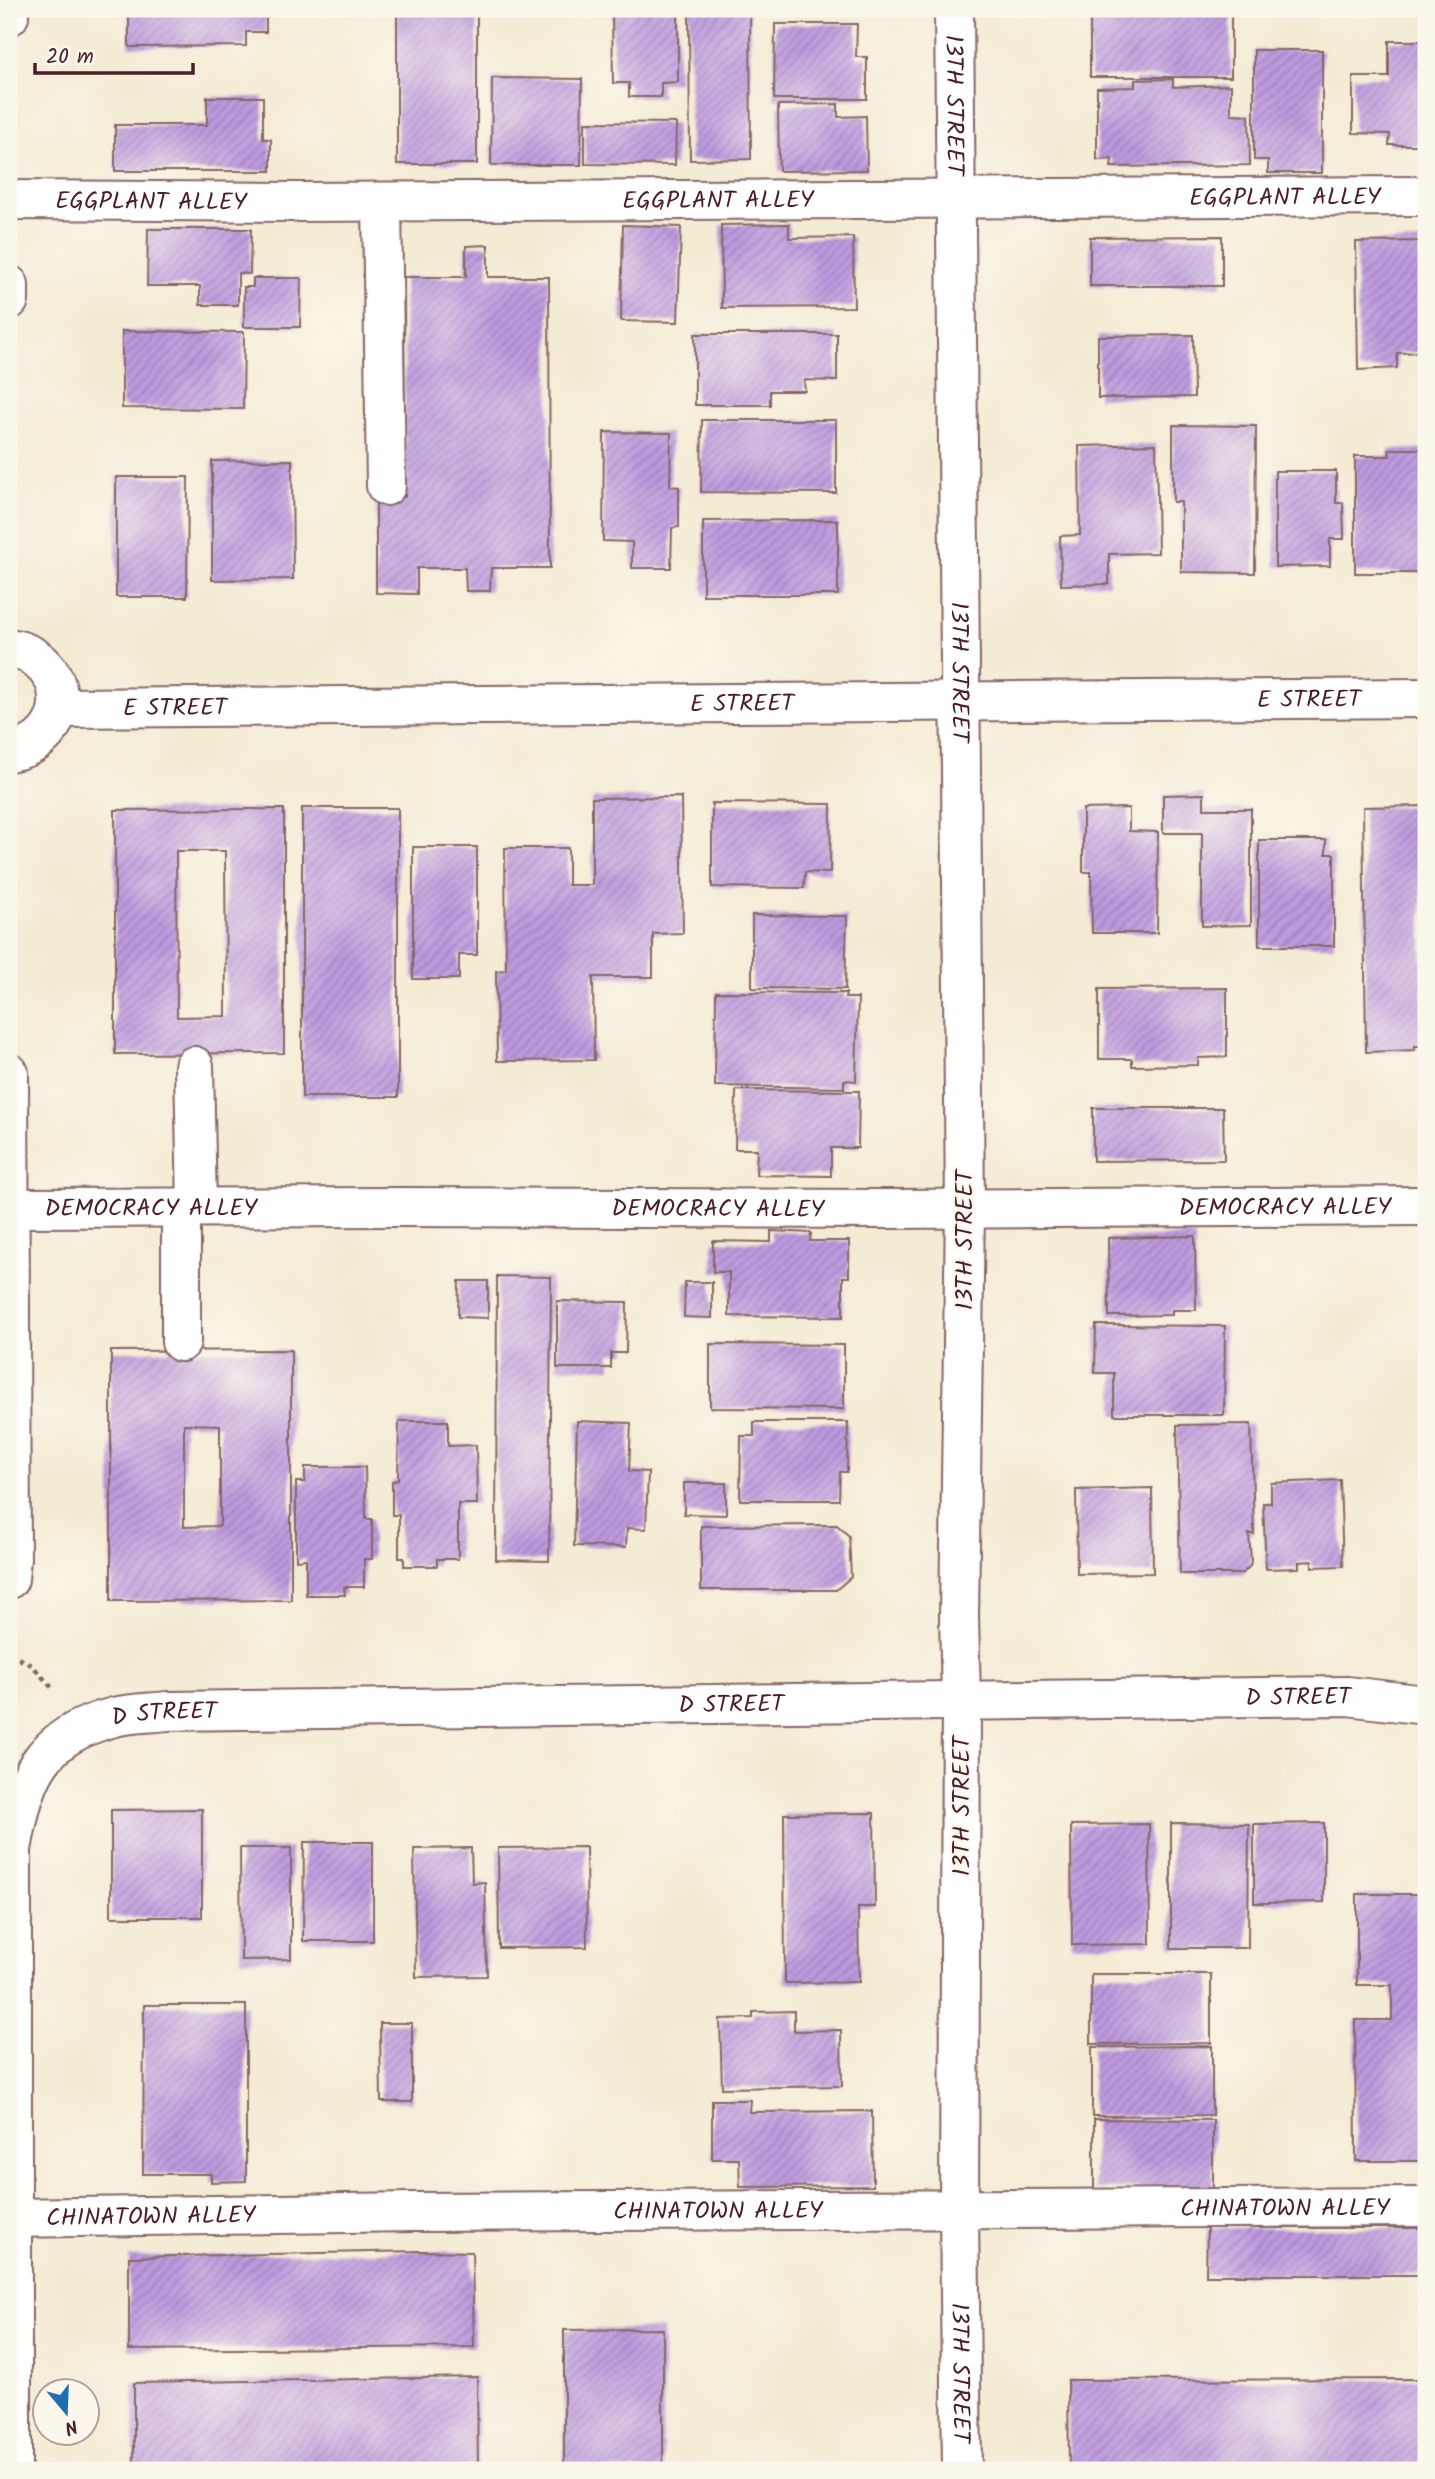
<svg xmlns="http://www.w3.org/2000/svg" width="1435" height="2479" font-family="Kalam,sans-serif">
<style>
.building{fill:url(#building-hatch);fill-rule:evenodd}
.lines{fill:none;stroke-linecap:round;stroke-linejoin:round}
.minor-casing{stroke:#866666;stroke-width:42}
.path{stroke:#866666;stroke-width:4.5;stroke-dasharray:5 5;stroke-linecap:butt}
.minor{stroke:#fff;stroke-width:38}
.labels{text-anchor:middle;stroke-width:5;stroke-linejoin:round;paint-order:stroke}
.street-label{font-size:24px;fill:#4a1f2b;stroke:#fbf7ec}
</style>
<defs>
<pattern id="building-hatch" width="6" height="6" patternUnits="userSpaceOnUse" patternTransform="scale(1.75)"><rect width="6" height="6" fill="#bd9adf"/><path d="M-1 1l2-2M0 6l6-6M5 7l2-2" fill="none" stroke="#9c7db5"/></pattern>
</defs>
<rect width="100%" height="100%" fill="#fbf7ec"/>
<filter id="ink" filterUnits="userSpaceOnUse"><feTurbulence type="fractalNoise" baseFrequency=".0143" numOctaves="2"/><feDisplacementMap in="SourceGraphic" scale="14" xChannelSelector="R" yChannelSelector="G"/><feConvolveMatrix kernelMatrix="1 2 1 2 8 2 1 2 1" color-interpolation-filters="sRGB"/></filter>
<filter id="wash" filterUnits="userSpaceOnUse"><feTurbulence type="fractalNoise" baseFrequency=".00686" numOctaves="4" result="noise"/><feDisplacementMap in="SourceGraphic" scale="28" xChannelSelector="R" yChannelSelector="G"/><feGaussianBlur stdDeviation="1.57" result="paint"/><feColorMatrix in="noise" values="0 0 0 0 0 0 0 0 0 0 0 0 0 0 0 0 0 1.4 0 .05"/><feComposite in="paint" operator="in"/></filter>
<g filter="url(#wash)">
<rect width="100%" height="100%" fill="#f4ebd4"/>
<g id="blocks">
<!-- building -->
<g class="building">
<path d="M129 9H266V32H246V46L129 47Z"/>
<rect x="397" y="9" width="80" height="155"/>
<path d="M612 9H678V82L661 83V97H629V83H613Z"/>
<path d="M689 9H750L751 159 690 160Z"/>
<rect x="1090" y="9" width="141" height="68"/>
<path d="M775 24H857L856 57H867V99H774Z"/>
<path d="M1389 41H1426V145H1389L1390 134 1353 133V77H1389Z"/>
<path d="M1254 50H1322V173H1268V160H1254Z"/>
<path d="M492 78 582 79 581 165H491Z"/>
<path d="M1173 79V87L1231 85V114L1249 115 1250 165 1111 167 1112 159 1097 160V88L1135 87V80Z"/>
<path d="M207 97H263V139H271V171H115V125H207Z"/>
<path d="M838 104V117L866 116 867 170 779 171 778 105Z"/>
<path d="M585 122 676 123 675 165 585 164Z"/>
<path d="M789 224V238L853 237 854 307 722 308 721 225Z"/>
<path d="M623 225 681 227 678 322 621 321Z"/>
<path d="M148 229H251L250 274 238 273V305H200V286H147Z"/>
<path d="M1222 236V286H1090V237Z"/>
<path d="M1422 241 1424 352 1397 353V368L1358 370 1356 242Z"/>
<path d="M488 245V277H549L550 568H491L490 591H466L465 568H417V594L376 593V496L405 497 404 277H466V246Z"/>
<path d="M253 278H301L300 327H244V287H253Z"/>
<path d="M122 331 244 332 243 409 122 408Z"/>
<path d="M695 334H837V381L804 380 805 391H770V405H695Z"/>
<path d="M1193 335 1194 397 1098 398V336Z"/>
<path d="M702 420H836V493L701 492Z"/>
<path d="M1173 425 1256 426 1255 573 1181 572V502H1173Z"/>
<path d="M604 432 671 433 670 486 679 487V527L672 528 671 568H632V542L603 541Z"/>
<path d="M1156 444 1158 553 1109 554V584L1061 585 1060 536 1080 535 1079 446Z"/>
<path d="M1389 449H1426V573H1355V456H1390Z"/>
<path d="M292 460 293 579 212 580V461Z"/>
<path d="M1275 471H1336V503H1343L1344 539H1330V566L1275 567Z"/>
<path d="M116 477H188L187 597H116Z"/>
<path d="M838 520V595H703V521Z"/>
<path d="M1204 794V809H1251V925L1202 926V833H1163V795Z"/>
<path d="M681 797 683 933 653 934V977H593L594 1060 497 1061 496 971 506 970 505 848H568V885H592V798Z"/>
<path d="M712 803 831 804 830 873 805 872 804 888 712 887Z"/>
<path d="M1426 806V841H1421L1423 1010H1426V1046H1415V1050L1366 1052 1363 807Z"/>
<rect x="302" y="808" width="96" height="289"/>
<path d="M1129 808V831L1158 832 1157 933H1092L1091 872H1083V809Z"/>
<path d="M284 809V1053L115 1054V810ZM176 851H225L226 1016 177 1017Z"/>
<path d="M1259 840H1326V854H1334V946H1259Z"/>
<path d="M413 847H477V955H459V979H413Z"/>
<path d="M752 915 847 916 845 989 752 988Z"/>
<path d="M1227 988V1057L1198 1058V1065L1132 1066V1059H1099V989Z"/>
<path d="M716 992 846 993 845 998H858L856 1081 844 1080V1088L715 1086Z"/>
<path d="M736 1090 859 1091 858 1148H831V1176L756 1175 757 1149H735Z"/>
<path d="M1093 1108H1223L1224 1160 1093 1161Z"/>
<path d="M771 1231 811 1233 810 1241H849V1277H843V1317L729 1316V1272H713V1241L771 1242Z"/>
<path d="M1195 1236 1196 1310H1172V1315L1109 1316 1108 1238Z"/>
<path d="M497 1276 551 1277 549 1561 496 1560Z"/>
<path d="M459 1281H488V1318L458 1317Z"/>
<path d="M685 1282H712V1318L684 1317Z"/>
<path d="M557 1301 627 1302 626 1353H611V1368H557Z"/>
<path d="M1096 1325 1225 1326 1224 1415H1114V1373H1095Z"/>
<path d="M710 1344 844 1345V1409L710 1408Z"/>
<path d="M291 1350V1600L111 1601V1351ZM184 1424 220 1425V1526L184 1527Z"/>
<path d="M399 1421H448V1446L476 1445 477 1504H458V1559H437V1566H404V1558H399V1515H392V1481L398 1480Z"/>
<path d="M577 1421 631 1423 629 1471 648 1472 646 1529 627 1528 626 1547 574 1546Z"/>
<path d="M754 1422H848L847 1472H840L839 1500H740L741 1436H754Z"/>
<path d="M1251 1424 1254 1534H1249L1251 1561 1250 1566 1243 1573 1238 1574H1180L1177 1425Z"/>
<path d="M305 1467H365L366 1519H372V1559H364V1587H344L345 1595H306V1559L296 1560V1482H305Z"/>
<path d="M1340 1480 1343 1566 1312 1567V1561L1299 1562V1568L1266 1569 1263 1503H1271V1483Z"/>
<path d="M684 1483H726V1515L684 1514Z"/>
<path d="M1152 1488 1153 1573 1077 1574 1076 1490Z"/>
<path d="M837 1525 849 1536 851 1577 836 1590H701V1526Z"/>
<path d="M202 1809V1917H111V1810Z"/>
<path d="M874 1813 875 1907H858L859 1982 785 1983 784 1814Z"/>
<path d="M1171 1823 1249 1824 1248 1948H1171Z"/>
<path d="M1324 1823V1902L1254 1903V1824Z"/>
<path d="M1149 1824 1150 1944 1072 1945 1071 1825Z"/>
<path d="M304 1842H373V1941H303Z"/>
<path d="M586 1847 587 1947 499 1948 498 1848Z"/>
<path d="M240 1848H291V1959L241 1960Z"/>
<path d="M471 1848 472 1883 485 1882 487 1976 416 1977 414 1849Z"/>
<path d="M1357 1894H1426V2161H1356L1355 2020H1392V1985H1357Z"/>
<path d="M1091 1974H1211V2043L1091 2044Z"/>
<path d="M144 2005H246V2181L211 2182V2174H143Z"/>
<path d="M794 2011V2031L841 2030 842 2086 722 2088 720 2019 753 2018V2012Z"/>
<path d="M380 2023H412V2102H381Z"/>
<path d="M1212 2046V2115L1092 2116V2047Z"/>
<path d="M712 2100H750L749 2112 872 2111 873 2186 740 2187 739 2159H712Z"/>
<path d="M1094 2119 1213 2120V2189H1094Z"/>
<path d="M1207 2228H1426V2275H1206Z"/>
<path d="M420 2251 472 2252 474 2347 129 2350V2257Z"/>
<path d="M663 2329V2470H564V2330Z"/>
<path d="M477 2377 478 2470H134V2383Z"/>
<path d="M1426 2379V2470H1069L1068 2380Z"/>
</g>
</g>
</g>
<g filter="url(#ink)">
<use href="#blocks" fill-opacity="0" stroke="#866666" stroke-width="2"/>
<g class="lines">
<defs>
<g id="minor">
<path id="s1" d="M954 9 965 1209 959 1616 961 1700 959 2209 962 2470"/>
<path d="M9 16V9"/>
<path id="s2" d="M9 200 300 202 1426 196"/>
<path d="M382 202 386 486"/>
<path d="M9 285V300"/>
<path d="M9 648C74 658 75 742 9 752"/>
<path id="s3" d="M58 708 1426 698"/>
<path d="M194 1066 197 1207"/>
<path d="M9 1073 11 1558 9 1579"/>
<path d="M181 1207V1342"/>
<path id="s4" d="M9 1208 402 1207 884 1209 1426 1206"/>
<path id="s5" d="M9 2218 413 2212 1426 2207"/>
<path id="s6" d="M12 2470V1849C25 1778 37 1737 114 1717 131 1713 150 1713 168 1711L1347 1696 1426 1705"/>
</g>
</defs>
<!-- minor casing -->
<use href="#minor" class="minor-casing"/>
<!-- path -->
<path class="path" d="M9 1654 32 1665 54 1690"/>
<!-- minor -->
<use href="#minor" class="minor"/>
</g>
</g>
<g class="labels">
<!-- street labels -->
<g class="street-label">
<text dy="8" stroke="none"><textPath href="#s1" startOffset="96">13TH STREET</textPath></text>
<text dy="8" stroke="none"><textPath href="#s2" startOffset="1276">EGGPLANT ALLEY</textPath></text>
<text dy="8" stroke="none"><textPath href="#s2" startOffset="709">EGGPLANT ALLEY</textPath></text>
<text dy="8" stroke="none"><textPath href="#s2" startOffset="142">EGGPLANT ALLEY</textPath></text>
<text dy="8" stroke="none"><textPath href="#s1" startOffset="663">13TH STREET</textPath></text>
<text dy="8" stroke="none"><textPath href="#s3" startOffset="1251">E STREET</textPath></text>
<text dy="8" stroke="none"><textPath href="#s3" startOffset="684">E STREET</textPath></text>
<text dy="8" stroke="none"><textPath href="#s3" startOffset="117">E STREET</textPath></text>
<text dy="8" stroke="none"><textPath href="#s4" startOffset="1276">DEMOCRACY ALLEY</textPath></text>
<text dy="8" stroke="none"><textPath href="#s4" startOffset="142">DEMOCRACY ALLEY</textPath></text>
<text dy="8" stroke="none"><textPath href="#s4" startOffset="709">DEMOCRACY ALLEY</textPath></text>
<text transform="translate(964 1240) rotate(-90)" y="8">13TH STREET</text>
<text dy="8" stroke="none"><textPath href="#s6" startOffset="1986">D STREET</textPath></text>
<text dy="8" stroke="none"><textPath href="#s6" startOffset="1419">D STREET</textPath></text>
<text dy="8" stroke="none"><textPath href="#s6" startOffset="852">D STREET</textPath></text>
<text transform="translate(961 1806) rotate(-90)" y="8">13TH STREET</text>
<text dy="8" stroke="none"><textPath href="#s5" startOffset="1276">CHINATOWN ALLEY</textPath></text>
<text dy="8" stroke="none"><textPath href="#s5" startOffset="709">CHINATOWN ALLEY</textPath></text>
<text dy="8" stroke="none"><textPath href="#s5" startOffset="142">CHINATOWN ALLEY</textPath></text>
<text dy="8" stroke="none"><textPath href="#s1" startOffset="2364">13TH STREET</textPath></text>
</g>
</g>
<!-- margin -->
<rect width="1435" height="2479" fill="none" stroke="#fbf7ec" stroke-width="35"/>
<!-- north arrow -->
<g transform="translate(66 2412) rotate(161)"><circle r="33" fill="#fbf7ec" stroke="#b4a19f" stroke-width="2"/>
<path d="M0-5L12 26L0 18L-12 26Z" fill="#1f6fb2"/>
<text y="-10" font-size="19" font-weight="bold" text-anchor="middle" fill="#4a1f2b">N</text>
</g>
<!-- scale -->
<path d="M35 63v10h158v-10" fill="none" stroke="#4a1f2b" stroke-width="3.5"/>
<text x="46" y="63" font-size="21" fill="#4a1f2b" stroke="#fbf7ec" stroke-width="5" paint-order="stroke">20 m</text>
</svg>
